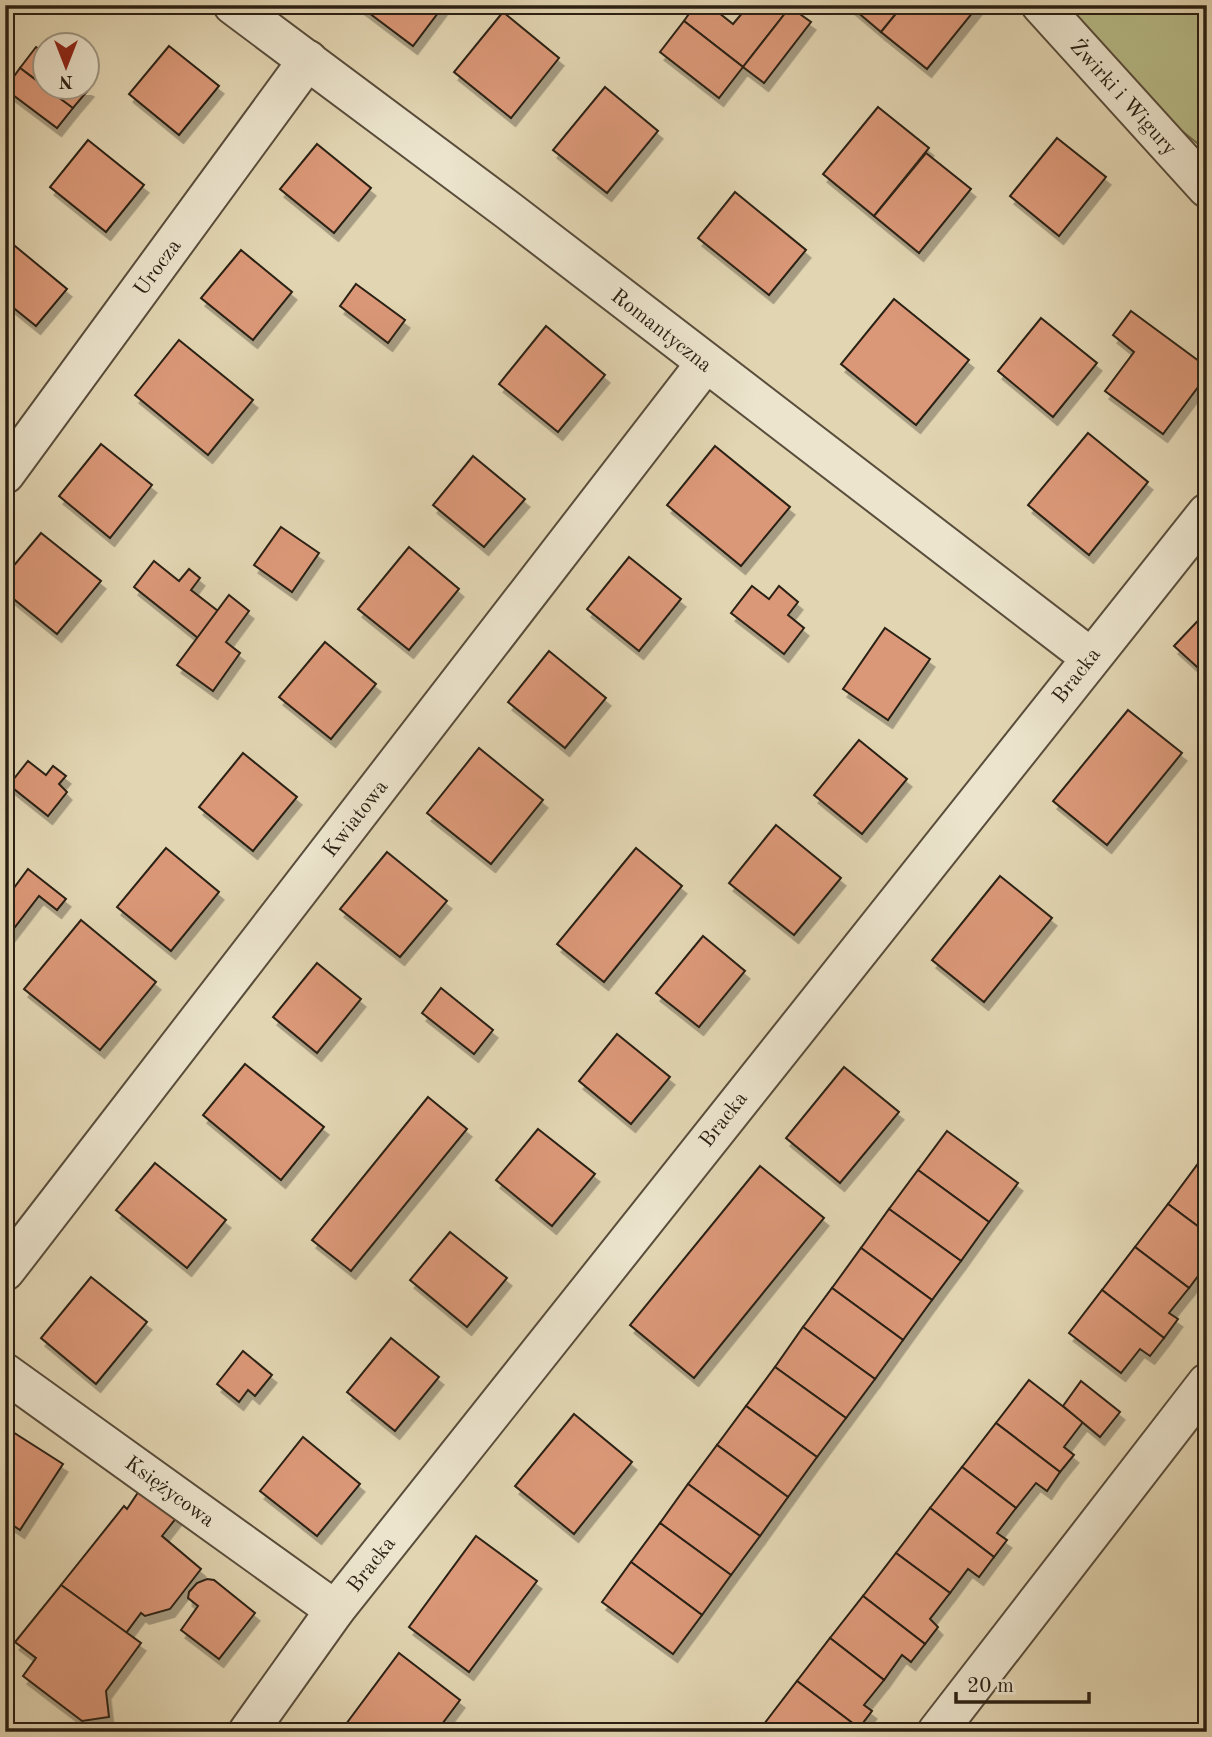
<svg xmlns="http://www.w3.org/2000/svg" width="1212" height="1737" font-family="'Old Standard TT',serif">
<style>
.green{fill:#b7bc89;stroke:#716e4e;stroke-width:2}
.building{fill:#db9878;stroke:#2b2013;stroke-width:2;filter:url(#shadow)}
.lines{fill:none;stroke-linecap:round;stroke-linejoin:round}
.minor-casing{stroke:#594d3b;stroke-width:42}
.minor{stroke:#ece4cd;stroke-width:38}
.labels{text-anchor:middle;stroke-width:5;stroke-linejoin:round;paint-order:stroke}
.street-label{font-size:21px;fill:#2b2013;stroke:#ece4cd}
</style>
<defs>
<filter id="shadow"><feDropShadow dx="4.5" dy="8" stdDeviation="0" flood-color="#0004"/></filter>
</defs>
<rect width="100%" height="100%" fill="#e2d5b2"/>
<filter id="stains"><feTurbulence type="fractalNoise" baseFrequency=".00286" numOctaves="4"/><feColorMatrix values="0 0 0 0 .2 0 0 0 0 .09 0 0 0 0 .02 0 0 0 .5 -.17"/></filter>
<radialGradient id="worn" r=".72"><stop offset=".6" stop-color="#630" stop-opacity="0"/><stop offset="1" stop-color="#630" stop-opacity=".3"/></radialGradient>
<!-- green -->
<path class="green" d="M1063 5H1207V151L1152 107Z"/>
<!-- building -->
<g class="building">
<path d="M362 5H444L413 46 361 7Z"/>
<path d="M695 5H709L733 24 749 5 790 7 743 67 684 21Z"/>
<path d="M849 5H903L881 32Z"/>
<path d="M903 5H978V6L927 69 881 32Z"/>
<path d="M790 7 811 22 764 83 743 67Z"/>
<path d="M503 12 559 58 511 118 454 72Z"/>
<path d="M684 21 743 67 719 98 660 52Z"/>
<path d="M169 46 219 86 179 135 129 94Z"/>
<path d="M36 47 46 54V87L20 68Z"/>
<path d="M20 68 73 108 57 128 5 89Z"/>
<path d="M605 87 658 131 607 193 553 150Z"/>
<path d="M46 88H87L89 89 73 108Z"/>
<path d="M878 107 929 148 874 216 823 174Z"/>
<path d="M1057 138 1106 177 1059 236 1010 196Z"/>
<path d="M88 140 144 185 106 232 50 187Z"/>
<path d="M317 144 371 188 334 233 280 189Z"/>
<path d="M926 153 971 189 919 253 874 216Z"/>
<path d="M735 192 806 250 769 295 698 238Z"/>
<path d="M15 246 67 289 36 326 5 301V257Z"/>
<path d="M241 250 292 292 253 340 201 298Z"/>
<path d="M356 284 405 320 388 343 340 306Z"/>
<path d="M894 299 969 360 916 425 841 364Z"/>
<path d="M1131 311 1207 367V375L1163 434 1105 391 1134 352 1113 335Z"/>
<path d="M1041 318 1097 363 1053 417 998 371Z"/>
<path d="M546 326 605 375 558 432 499 384Z"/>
<path d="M179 340 253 400 208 455 135 395Z"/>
<path d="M1088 433 1148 482 1089 555 1028 505Z"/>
<path d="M101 444 152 485 110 538 59 496Z"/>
<path d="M715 446 790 507 741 566 667 505Z"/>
<path d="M473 456 525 499 484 547 433 505Z"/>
<path d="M281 527 319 553 292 592 254 565Z"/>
<path d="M41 533 101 581 57 634 5 592V576Z"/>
<path d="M409 547 459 589 409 650 358 609Z"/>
<path d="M629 557 681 599 639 651 587 609Z"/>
<path d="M154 561 179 581 189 569 200 578 191 590 218 611 198 638 134 587Z"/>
<path d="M752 586 769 599 779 586 798 602 788 615 804 628 784 654 731 613Z"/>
<path d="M229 595 249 611 226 642 240 653 213 691 177 665Z"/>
<path d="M1207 611V676L1174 646Z"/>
<path d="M885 628 930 659 888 720 843 689Z"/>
<path d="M325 642 376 684 331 739 279 697Z"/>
<path d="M549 651 606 698 565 748 508 702Z"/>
<path d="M1128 710 1182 753 1107 845 1053 801Z"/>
<path d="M859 740 907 779 862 834 814 795Z"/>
<path d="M479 748 543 800 491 864 427 813Z"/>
<path d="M243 753 297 797 253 851 199 807Z"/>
<path d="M28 761 46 775 53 766 66 776 59 784 67 792 48 816 9 785Z"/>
<path d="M776 825 841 878 794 935 729 883Z"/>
<path d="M166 848 219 892 171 951 117 907Z"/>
<path d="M636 848 682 886 604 982 557 944Z"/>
<path d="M387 852 447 901 400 957 340 909Z"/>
<path d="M28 869 66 899 57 910 39 896 5 940V900Z"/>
<path d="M1000 876 1052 918 984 1002 932 960Z"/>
<path d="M81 920 156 982 100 1050 24 989Z"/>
<path d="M703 936 745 971 699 1027 656 993Z"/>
<path d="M317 963 361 999 317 1053 273 1017Z"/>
<path d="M441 988 493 1030 474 1054 422 1013Z"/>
<path d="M617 1034 670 1077 631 1124 579 1081Z"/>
<path d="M245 1064 324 1127 281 1180 203 1115Z"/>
<path d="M844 1067 899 1112 840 1183 786 1138Z"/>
<path d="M428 1097 467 1129 351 1271 312 1240Z"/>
<path d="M538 1129 595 1174 552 1226 496 1180Z"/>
<path d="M947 1131 1018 1183 989 1222 918 1170Z"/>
<path d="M1200 1161 1207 1166V1233L1168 1204Z"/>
<path d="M155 1163 226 1220 187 1268 116 1210Z"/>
<path d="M760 1166 824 1218 694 1378 630 1325Z"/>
<path d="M918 1170 989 1222 961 1261 889 1209Z"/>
<path d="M1168 1204 1207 1233V1264L1189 1288 1135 1247Z"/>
<path d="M889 1209 961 1261 932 1300 861 1248Z"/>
<path d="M450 1232 507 1278 467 1327 410 1280Z"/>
<path d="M1135 1247 1189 1288 1169 1313 1178 1319 1164 1338 1102 1290Z"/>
<path d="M861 1248 932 1300 903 1340 832 1288Z"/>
<path d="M91 1277 147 1322 96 1384 41 1338Z"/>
<path d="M832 1288 903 1340 875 1379 803 1327Z"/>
<path d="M1102 1290 1164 1338 1150 1356 1140 1349 1121 1373 1069 1333Z"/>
<path d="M803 1327 875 1379 846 1418 775 1367Z"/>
<path d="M391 1338 439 1377 395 1431 347 1392Z"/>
<path d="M243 1351 272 1375 255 1396 248 1390 239 1402 217 1384Z"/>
<path d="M775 1367 846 1418 817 1457 746 1406Z"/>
<path d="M1029 1380 1083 1422 1064 1447 1074 1455 1060 1472 996 1423Z"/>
<path d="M1081 1381 1120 1412 1100 1437 1063 1406Z"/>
<path d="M746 1406 817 1457 788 1497 717 1445Z"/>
<path d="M574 1414 632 1462 574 1534 515 1486Z"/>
<path d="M996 1423 1060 1472 1047 1491 1036 1483 1016 1508 962 1467Z"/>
<path d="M5 1427 63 1464 20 1530 5 1520Z"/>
<path d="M303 1437 360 1484 317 1536 260 1491Z"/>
<path d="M717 1445 788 1497 760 1536 688 1484Z"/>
<path d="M962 1467 1016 1508 997 1533 1007 1540 994 1557 930 1508Z"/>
<path d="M688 1484 760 1536 731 1575 660 1523Z"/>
<path d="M141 1488 177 1517 162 1536 201 1569 170 1609 145 1616 141 1613 126 1633 61 1585 124 1506 127 1509Z"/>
<path d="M930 1508 994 1557 979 1577 968 1569 950 1593 896 1553Z"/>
<path d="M660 1523 731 1575 702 1615 631 1562Z"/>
<path d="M476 1536 537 1581 469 1672 409 1627Z"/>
<path d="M896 1553 950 1593 930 1619 938 1627 925 1644 863 1596Z"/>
<path d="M631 1562 702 1615 673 1654 602 1602Z"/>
<path d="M207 1579 214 1580 255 1613 219 1659 181 1630 198 1606 188 1598 189 1592 197 1583Z"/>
<path d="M61 1585 141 1643 106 1691 109 1717 82 1721 23 1676 36 1658 15 1642Z"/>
<path d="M863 1596 925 1644 911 1662 902 1655 884 1680 830 1638Z"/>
<path d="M830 1638 884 1680 864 1705 872 1711 859 1728 797 1681Z"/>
<path d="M399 1653 460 1700 436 1732H356L346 1724Z"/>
<path d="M797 1681 859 1728 856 1732H774L764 1724Z"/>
</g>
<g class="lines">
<defs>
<g id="minor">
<path d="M233 5 509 211 1090 657"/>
<path d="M1041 5 1207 188"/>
<path d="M5 474 308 60"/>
<path d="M5 1271 705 364"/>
<path d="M5 1373 335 1610"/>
<path d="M248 1732 335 1610 1207 513"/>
<path d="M937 1732 1207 1383"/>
</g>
</defs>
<!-- minor casing -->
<use href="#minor" class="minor-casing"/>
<!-- minor -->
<use href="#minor" class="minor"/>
</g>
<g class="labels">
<!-- street labels -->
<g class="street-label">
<text transform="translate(1124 97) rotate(48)" y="7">Żwirki i Wigury</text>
<text transform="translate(157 267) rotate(-54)" y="7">Urocza</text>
<text transform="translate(662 330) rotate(38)" y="7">Romantyczna</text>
<text transform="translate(1076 675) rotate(-52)" y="7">Bracka</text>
<text transform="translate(355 818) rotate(-52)" y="7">Kwiatowa</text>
<text transform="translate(723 1119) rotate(-52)" y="7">Bracka</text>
<text transform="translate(170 1491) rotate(36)" y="7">Księżycowa</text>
<text transform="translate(371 1564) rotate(-52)" y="7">Bracka</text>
</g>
</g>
<!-- margin -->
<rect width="1212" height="1737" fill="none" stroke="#e2d5b2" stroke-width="28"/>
<rect x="7" y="7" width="1198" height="1723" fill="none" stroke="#2b2013" stroke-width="3.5"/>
<rect x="14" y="14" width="1184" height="1709" fill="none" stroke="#2b2013" stroke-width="2"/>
<!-- north arrow -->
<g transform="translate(66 66) rotate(180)"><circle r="33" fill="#ece4cd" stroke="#9f9683" stroke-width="2"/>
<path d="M0-5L12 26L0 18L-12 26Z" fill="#8f2418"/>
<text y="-10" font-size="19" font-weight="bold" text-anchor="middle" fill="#2b2013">N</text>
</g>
<!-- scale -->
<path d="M956 1692v10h133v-10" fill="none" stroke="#2b2013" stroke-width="3.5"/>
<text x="967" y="1692" font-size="21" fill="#2b2013" stroke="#ece4cd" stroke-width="5" paint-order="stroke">20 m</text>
<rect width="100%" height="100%" filter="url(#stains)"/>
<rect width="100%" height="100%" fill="url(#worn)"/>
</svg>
